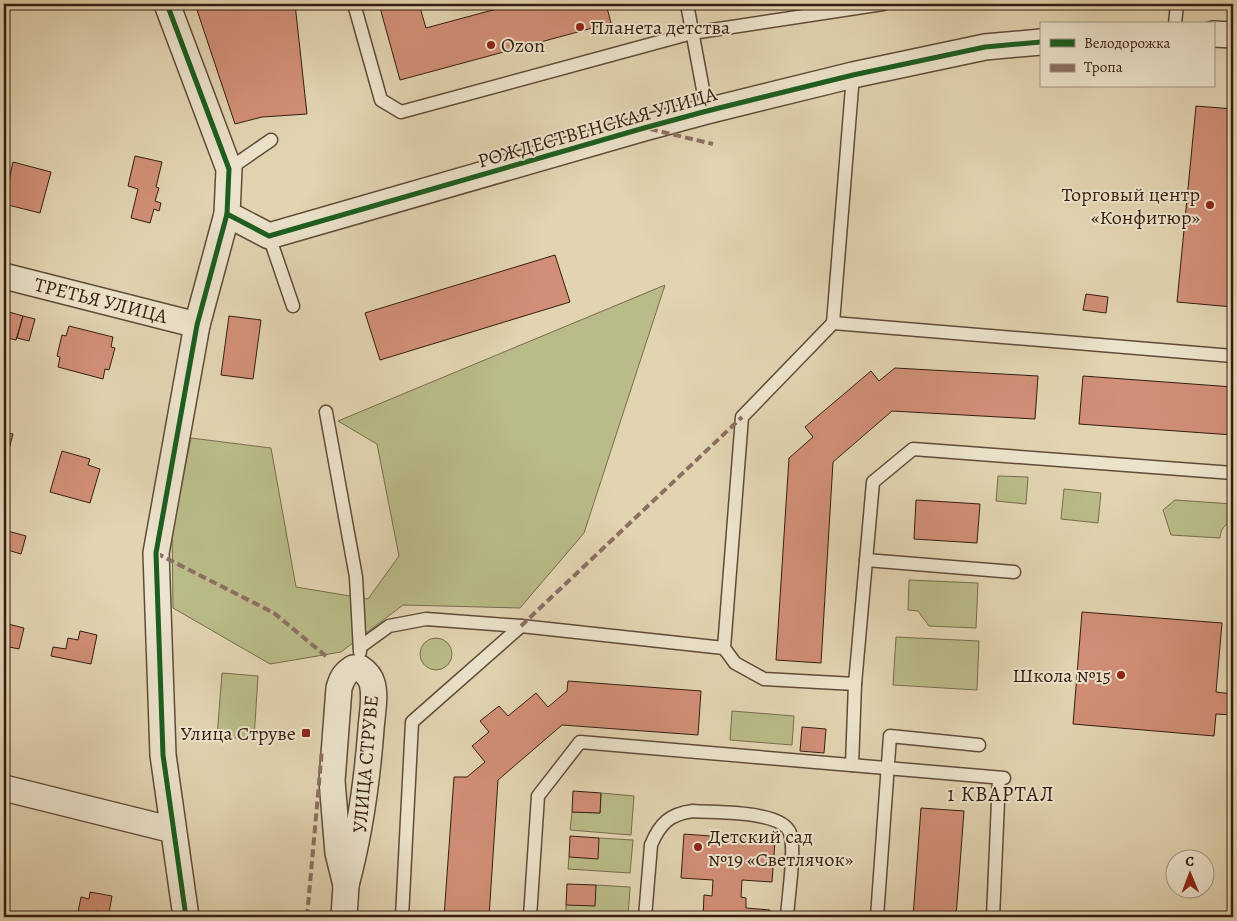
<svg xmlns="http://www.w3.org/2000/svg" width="1237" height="921" font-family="Alegreya,serif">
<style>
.green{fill:#b9bb88;stroke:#776c4c}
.building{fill:#d18f77;stroke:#351d10}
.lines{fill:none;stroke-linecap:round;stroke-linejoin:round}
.lane-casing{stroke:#604b38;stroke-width:15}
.street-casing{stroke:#604b38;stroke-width:28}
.lane{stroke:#ece3cc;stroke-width:12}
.street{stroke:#ece3cc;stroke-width:25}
.quiet{stroke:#8d6e63;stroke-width:4;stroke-dasharray:8 4;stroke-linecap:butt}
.cycleway-casing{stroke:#ece3cc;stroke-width:8}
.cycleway{stroke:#1b5e20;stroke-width:5}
.poi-dot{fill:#8f2418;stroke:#ece3cc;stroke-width:2}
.labels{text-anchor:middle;stroke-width:4;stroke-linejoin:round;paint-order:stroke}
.poi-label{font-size:20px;fill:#351d10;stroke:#ece3cc;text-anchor:start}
.street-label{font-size:20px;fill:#351d10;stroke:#ece3cc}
.neighbourhood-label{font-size:21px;letter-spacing:1px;fill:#351d10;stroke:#ece3cc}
</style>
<rect width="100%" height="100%" fill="#e2d4b1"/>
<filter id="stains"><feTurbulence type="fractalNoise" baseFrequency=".004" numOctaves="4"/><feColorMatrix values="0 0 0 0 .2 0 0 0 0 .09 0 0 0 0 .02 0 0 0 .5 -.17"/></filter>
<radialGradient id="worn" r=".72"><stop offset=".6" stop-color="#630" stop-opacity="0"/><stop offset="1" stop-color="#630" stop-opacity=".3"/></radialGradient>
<!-- green -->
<g class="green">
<path d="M665 285 584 533 520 608 403 605 341 652 270 664 173 608 172 532 191 438 271 448 296 587 368 599 399 556 377 444 338 421Z"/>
<path d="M998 476 1028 477 1026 504 996 501Z"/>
<path d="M1064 489 1101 493 1098 523 1061 519Z"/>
<path d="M1175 500 1233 504V522C1224 524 1221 529 1220 538L1171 535 1163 510Z"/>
<path d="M909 580 978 583 976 628 929 626 918 611 908 610Z"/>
<path d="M896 637 979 641 977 690 893 685Z"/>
<circle cx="436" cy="654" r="16"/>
<path d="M222 673 258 676 254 739 217 737Z"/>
<path d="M732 711 794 716 792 745 730 740Z"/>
<path d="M601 793 634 796 631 835 570 830 572 812 600 813Z"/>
<path d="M599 838 633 840 630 873 568 869 569 857Z"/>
<path d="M596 885 630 887 628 917 566 916V905Z"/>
</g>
<!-- building -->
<g class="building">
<path d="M195 4H295L307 114 262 117 235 124Z"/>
<path d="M379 4H419L426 28 515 4H606L611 23 400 80Z"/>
<path d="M1196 106 1233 109V307L1177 302Z"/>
<path d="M135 156 162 162 156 187 159 188 155 201 161 203 159 211 154 209 150 223 131 218 138 189 128 186Z"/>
<path d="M13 162 51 172 40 213 4 204Z"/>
<path d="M555 255 570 302 380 360 365 313Z"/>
<path d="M1086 294 1108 297 1106 313 1083 310Z"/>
<path d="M9 312 23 316 16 340 4 337Z"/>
<path d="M23 316 35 319 29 341 17 338Z"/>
<path d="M229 316 261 320 253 379 221 375Z"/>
<path d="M69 326 113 337 111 347 115 348 109 370 105 369 103 379 58 367 60 357 57 356 62 335 66 336Z"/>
<path d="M895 368 1038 376 1035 419 892 411 833 462 821 663 776 660 789 458 813 437 805 427 871 371 879 381Z"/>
<path d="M1083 376 1233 387V435L1079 424Z"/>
<path d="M4 432 13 434 4 468Z"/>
<path d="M62 451 90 459 88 465 100 469 90 503 50 492Z"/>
<path d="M916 500 980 504 977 543 914 539Z"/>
<path d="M4 530 26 536 21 554 4 549Z"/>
<path d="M1082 612 1222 623 1216 692 1233 694V715L1216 714 1214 736 1073 724Z"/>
<path d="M4 623 24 628 19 649 4 646Z"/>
<path d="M80 631 97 635 91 664 51 656 53 647 66 649 68 638 78 640Z"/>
<path d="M568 681 701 691 698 735 562 725 498 780 489 917H444L454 777H467L485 762 472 746 489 732 480 721 499 706 508 716 536 693 548 707 567 691Z"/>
<path d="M802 727 826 729 824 753 800 751Z"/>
<path d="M573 791 601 793 600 813 572 812Z"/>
<path d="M921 808 964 811 956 917H913Z"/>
<path d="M684 834 775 841 772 882 742 880 741 897 746 898V908L770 910V917H703L704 895 712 896 713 880 681 878Z"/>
<path d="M570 836 599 838 598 859 569 857Z"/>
<path d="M567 884 596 885 595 906 566 905Z"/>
<path d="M90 892 112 896 109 913 96 911 95 917H77L81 897 89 899Z"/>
</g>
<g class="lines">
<defs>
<g id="lane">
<path d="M354 4 381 100 401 112 692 33 883 4"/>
<path d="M687 4 707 111"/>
<path d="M1175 24 1177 4"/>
<path d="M229 169 271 140"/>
<path d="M269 236 293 306"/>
<path d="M833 323 853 75"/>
<path d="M326 412 356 577 360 652"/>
<path d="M866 560 1014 572"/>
<path d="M360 647 389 626 426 619 521 626 724 648"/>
<path d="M855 684 764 679 735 663 724 648 742 417 833 323 1233 356"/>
<path d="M852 765 855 684 873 482 913 449 1233 473"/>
<path d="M402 917 412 722 521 626"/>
<path d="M530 917 538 796 580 742 1004 778"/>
<path d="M645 917 651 845C660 823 670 814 693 811 715 813 782 810 790 833 796 850 788 897 787 917"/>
<path d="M877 917 890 736 979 745"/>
<path d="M993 917 999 778"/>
</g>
<g id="street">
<path d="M167 4 229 169 227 214 197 325 156 553 163 755 186 917"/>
<path d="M1213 34 1233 35"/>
<path d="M227 214 269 236 644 128 707 111 853 75 985 47 1041 42"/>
<path d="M4 276 197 325"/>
<path d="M353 668H360C366 672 370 676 372 683 376 696 372 714 371 729 367 782 360 833 346 885L338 853 332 781 339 688C342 678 345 673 353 668Z"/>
<path d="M4 788 173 830"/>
<path d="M344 917 346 885"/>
</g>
</defs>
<!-- lane casing -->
<use href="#lane" class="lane-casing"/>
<!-- street casing -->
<use href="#street" class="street-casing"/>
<!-- lane -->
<use href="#lane" class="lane"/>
<!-- street -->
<use href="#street" class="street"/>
<!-- quiet -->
<g class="quiet">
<path d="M650 129 713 144"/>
<path d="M156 553 274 613 327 657"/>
<path d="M521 626 742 417"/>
<path d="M307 917 322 750"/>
</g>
<defs>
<g id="cycleway">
<path d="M167 4 229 169 227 214 197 325 156 553 163 755 186 917"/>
<path d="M227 214 269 236 644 128 707 111 853 75 985 47 1041 42"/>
</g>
</defs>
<!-- cycleway casing -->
<use href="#cycleway" class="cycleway-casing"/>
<!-- cycleway -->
<use href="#cycleway" class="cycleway"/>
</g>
<!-- markers -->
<g class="poi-dot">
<circle cx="580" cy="27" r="5"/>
<circle cx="491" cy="45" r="5"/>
<circle cx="1210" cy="205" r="5"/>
<circle cx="1121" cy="675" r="5"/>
<rect x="301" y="728" width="10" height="10" rx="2.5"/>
<circle cx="698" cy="847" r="5"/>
</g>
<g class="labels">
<!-- poi labels -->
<g class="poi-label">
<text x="590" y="34">Планета детства</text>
<text x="501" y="52">Ozon</text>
<text x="1200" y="201" text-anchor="end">Торговый центр<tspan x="1200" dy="23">«Конфитюр»</tspan></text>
<text x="1111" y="682" text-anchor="end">Школа №15</text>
<text x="296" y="740" text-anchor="end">Улица Струве</text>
<text x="708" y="843">Детский сад<tspan x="708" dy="23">№19 «Светлячок»</tspan></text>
</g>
<!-- street labels -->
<g class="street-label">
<text transform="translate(597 127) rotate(-16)" y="7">РОЖДЕСТВЕНСКАЯ УЛИЦА</text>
<text transform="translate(101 300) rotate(14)" y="7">ТРЕТЬЯ УЛИЦА</text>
<text transform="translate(365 764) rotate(-85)" y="7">УЛИЦА СТРУВЕ</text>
</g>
<!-- neighbourhood labels -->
<g class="neighbourhood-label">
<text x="1001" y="801">1 КВАРТАЛ</text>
</g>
</g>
<!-- margin -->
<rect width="1237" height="921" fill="none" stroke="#e2d4b1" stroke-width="20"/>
<rect x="5" y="5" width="1227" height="911" fill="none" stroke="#351d10" stroke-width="2.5"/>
<rect x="10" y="10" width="1217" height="901" fill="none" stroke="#351d10"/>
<!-- legend -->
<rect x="1040" y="22" width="175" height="65" fill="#ece3cc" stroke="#a39481"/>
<rect x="1050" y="39" width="25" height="8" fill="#1b5e20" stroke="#a39481"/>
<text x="1084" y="48" font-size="15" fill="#351d10">Велодорожка</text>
<rect x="1050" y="64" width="25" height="8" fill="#8d6e63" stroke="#a39481"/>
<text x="1084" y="72" font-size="15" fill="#351d10">Тропа</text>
<!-- north arrow -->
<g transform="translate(1190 874) rotate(359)"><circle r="24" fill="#ece3cc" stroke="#a39481"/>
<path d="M0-4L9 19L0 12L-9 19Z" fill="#8f2418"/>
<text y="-8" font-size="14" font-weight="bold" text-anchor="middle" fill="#351d10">С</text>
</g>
<rect width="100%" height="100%" filter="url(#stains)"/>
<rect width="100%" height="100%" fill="url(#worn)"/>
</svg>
